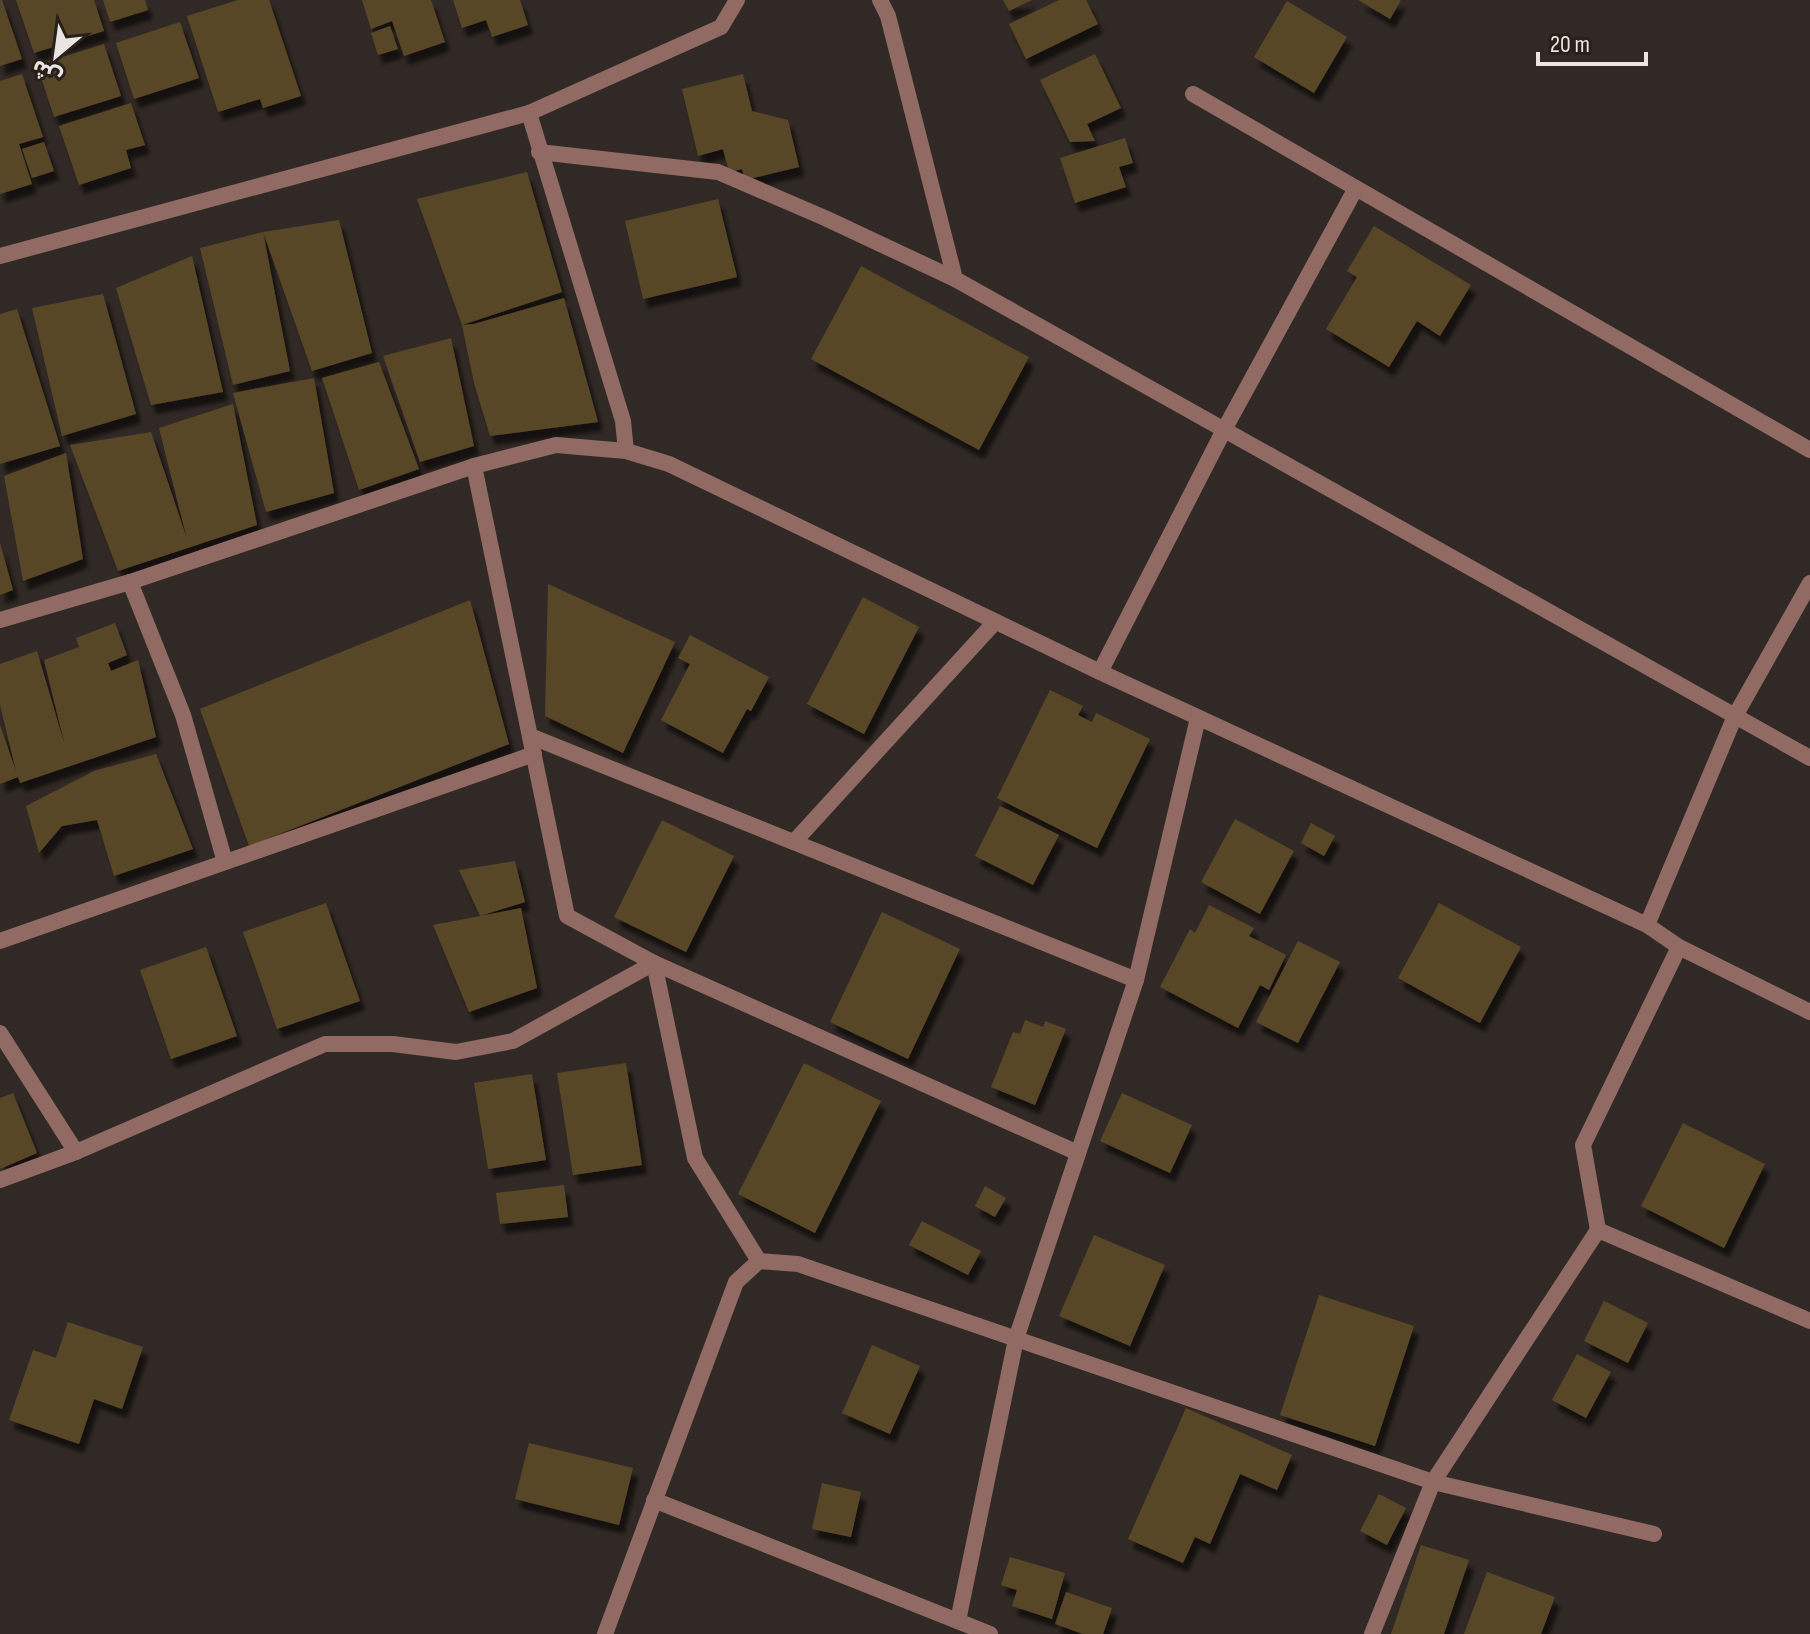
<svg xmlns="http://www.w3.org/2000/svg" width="1810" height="1634" font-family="'Sofia Sans Condensed','Noto Sans Arabic',sans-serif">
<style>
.building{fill:#594727;filter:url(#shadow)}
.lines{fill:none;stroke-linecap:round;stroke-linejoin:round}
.minor{stroke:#906a63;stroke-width:16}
</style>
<defs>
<filter id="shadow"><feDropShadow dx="5" dy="9" stdDeviation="2" flood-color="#0009"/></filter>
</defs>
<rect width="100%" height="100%" fill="#312925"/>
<!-- building -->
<g class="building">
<path d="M0 0H2L22 59 0 66Z"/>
<path d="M16 0H94L104 31 34 53Z"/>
<path d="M103 0H145L148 10 110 22Z"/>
<path d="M238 0H269L301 96 263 108 260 99 218 112 187 16Z"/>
<path d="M362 0H431L445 42 404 56 392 21 371 29Z"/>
<path d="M453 0H520L528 25 492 37 486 20 462 28Z"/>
<path d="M1003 0H1032L1009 11Z"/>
<path d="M1059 0H1086L1098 24 1026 59 1009 24Z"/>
<path d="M1358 0H1401L1390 19Z"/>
<path d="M1287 1 1347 37 1314 93 1254 57Z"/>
<path d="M180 22 199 78 134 99 116 43Z"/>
<path d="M390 26 398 49 378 55 371 33Z"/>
<path d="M104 44 121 96 54 117 37 65Z"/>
<path d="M1095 54 1121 108 1087 124 1095 141 1070 142 1040 80Z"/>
<path d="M22 74 43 137 19 144 32 184 0 194V81Z"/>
<path d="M743 74 752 111 788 120 799 167 745 180 742 169 729 172 723 149 698 156 682 89Z"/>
<path d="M131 103 145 145 126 150 131 168 79 185 59 126Z"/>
<path d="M1125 138 1133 163 1119 167 1126 187 1075 203 1060 158Z"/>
<path d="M44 142 54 171 32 178 22 149Z"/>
<path d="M527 172 562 292 462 325 474 324 564 298 598 422 490 436 474 383 462 325 417 199Z"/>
<path d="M718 199 737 277 643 299 625 221Z"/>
<path d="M339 220 372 353 312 371 263 232 290 371 233 385 200 248 263 232Z"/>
<path d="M1374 226 1471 285 1440 336 1417 321 1389 367 1326 329 1357 277 1347 271Z"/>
<path d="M192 256 223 392 151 405 116 288Z"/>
<path d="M861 266 1029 357 979 450 811 359Z"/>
<path d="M103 294 136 414 62 436 32 308Z"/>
<path d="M17 309 60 446 0 464V314Z"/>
<path d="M451 338 474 446 420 462 383 356Z"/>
<path d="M379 362 419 469 359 490 322 378Z"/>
<path d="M314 378 334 493 266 512 233 393Z"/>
<path d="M233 404 257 525 118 571 70 445 151 432 187 539 159 428Z"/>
<path d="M66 453 83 559 23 581 4 476Z"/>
<path d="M0 543 13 590 0 595Z"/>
<path d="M548 584 675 642 623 753 545 716Z"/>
<path d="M863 597 919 627 864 734 807 704Z"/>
<path d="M470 600 509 744 249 846 200 709Z"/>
<path d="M115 623 127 655 108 663 111 671 138 660 156 737 20 783 18 777 0 784V725L16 771 0 705V664L37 651 65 746 44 660 79 647 76 638Z"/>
<path d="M690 635 769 677 751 711 747 709 723 753 661 720 690 664 678 658Z"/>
<path d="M1050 690 1083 706 1078 715 1092 722 1096 713 1150 739 1097 848 997 798Z"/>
<path d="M156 754 193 849 114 876 97 820 62 826 39 853 26 806 94 771Z"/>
<path d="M1000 806 1059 835 1033 885 975 856Z"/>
<path d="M1235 819 1294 851 1260 914 1201 882Z"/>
<path d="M662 820 734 856 686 952 614 917Z"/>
<path d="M1311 823 1335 836 1324 856 1301 843Z"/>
<path d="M515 861 525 902 480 916 521 908 537 988 469 1012 433 925 480 916 459 870Z"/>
<path d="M326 903 360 1001 277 1029 243 932Z"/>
<path d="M1439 903 1521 947 1480 1023 1398 978Z"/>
<path d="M1209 905 1254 928 1249 936 1286 955 1269 990 1260 985 1238 1028 1160 987 1190 929 1195 933Z"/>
<path d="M882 912 960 949 908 1059 830 1022Z"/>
<path d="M1298 941 1340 962 1298 1043 1256 1022Z"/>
<path d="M206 947 237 1036 171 1059 140 970Z"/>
<path d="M1025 1020 1043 1027 1045 1021 1066 1029 1035 1105 991 1087 1013 1032 1020 1034Z"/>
<path d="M626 1063 642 1165 573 1175 557 1073Z"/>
<path d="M804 1063 881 1101 815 1233 738 1194Z"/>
<path d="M532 1074 546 1160 488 1169 474 1083Z"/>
<path d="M13 1093 37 1153 0 1169V1098Z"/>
<path d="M1122 1093 1192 1125 1170 1173 1100 1141Z"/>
<path d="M1683 1123 1765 1164 1724 1248 1641 1206Z"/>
<path d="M564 1185 568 1217 500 1224 496 1193Z"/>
<path d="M985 1186 1006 1198 995 1217 975 1206Z"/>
<path d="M922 1221 981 1251 968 1275 909 1245Z"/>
<path d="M1094 1235 1165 1265 1130 1346 1059 1316Z"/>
<path d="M1319 1295 1414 1326 1375 1446 1280 1415Z"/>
<path d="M1604 1301 1648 1323 1628 1363 1584 1341Z"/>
<path d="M68 1322 143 1347 122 1409 94 1399 79 1444 9 1420 33 1350 56 1358Z"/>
<path d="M872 1345 920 1366 890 1434 842 1413Z"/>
<path d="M1577 1354 1611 1372 1586 1418 1552 1400Z"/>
<path d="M1186 1408 1292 1455 1277 1490 1240 1474 1210 1544 1195 1537 1183 1563 1128 1539Z"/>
<path d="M529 1443 633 1468 619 1525 515 1499Z"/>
<path d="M822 1483 861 1492 851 1537 812 1529Z"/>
<path d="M1379 1494 1406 1508 1387 1545 1360 1531Z"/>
<path d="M1421 1545 1469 1560 1444 1634H1391Z"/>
<path d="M1010 1557 1065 1573 1052 1619 1012 1606 1017 1590 1001 1585Z"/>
<path d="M1487 1572 1555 1597 1541 1634H1464Z"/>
<path d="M1066 1592 1112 1608 1103 1634H1083L1055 1624Z"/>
</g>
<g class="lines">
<!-- minor -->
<g class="minor">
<path d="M880 0 888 16 955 279"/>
<path d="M1193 94 1810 450"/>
<path d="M529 113 623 421 626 451"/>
<path d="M539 152 718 172 825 218 955 279 1810 758"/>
<path d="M0 256 529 113 721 27 737 0"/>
<path d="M474 466 567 916 654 963 1078 1153"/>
<path d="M130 582 183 715 225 862"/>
<path d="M0 620 130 582 474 466 556 445 626 451 669 464 1100 672 1647 925 1679 947"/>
<path d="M1100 672 1224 430 1356 188"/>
<path d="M530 736 1136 980"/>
<path d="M794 842 995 622"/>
<path d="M1647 925 1735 716 1810 583"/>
<path d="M0 941 534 754"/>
<path d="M0 1033 76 1152"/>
<path d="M0 1180 76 1152 325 1044H393L456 1052 513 1041 654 963 695 1158 759 1261"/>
<path d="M1598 1230 1810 1321"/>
<path d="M654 1500 990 1634"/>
<path d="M958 1621 1016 1339 1136 980 1198 718"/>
<path d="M605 1634 736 1282 759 1261 798 1264 1433 1482 1654 1534"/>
<path d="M1372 1634 1433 1482 1598 1230 1583 1145 1679 947 1810 1012"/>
</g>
</g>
<!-- north arrow -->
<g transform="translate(56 56) rotate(209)" stroke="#27201b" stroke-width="6" paint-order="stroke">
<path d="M0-6L14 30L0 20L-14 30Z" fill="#eae5e2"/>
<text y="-12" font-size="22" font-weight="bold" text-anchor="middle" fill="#eae5e2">ش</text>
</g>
<!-- scale -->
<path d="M1538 52v12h108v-12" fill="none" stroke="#eae5e2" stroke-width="4"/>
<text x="1550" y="52" font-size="24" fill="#eae5e2" stroke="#27201b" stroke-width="6" paint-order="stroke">20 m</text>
</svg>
